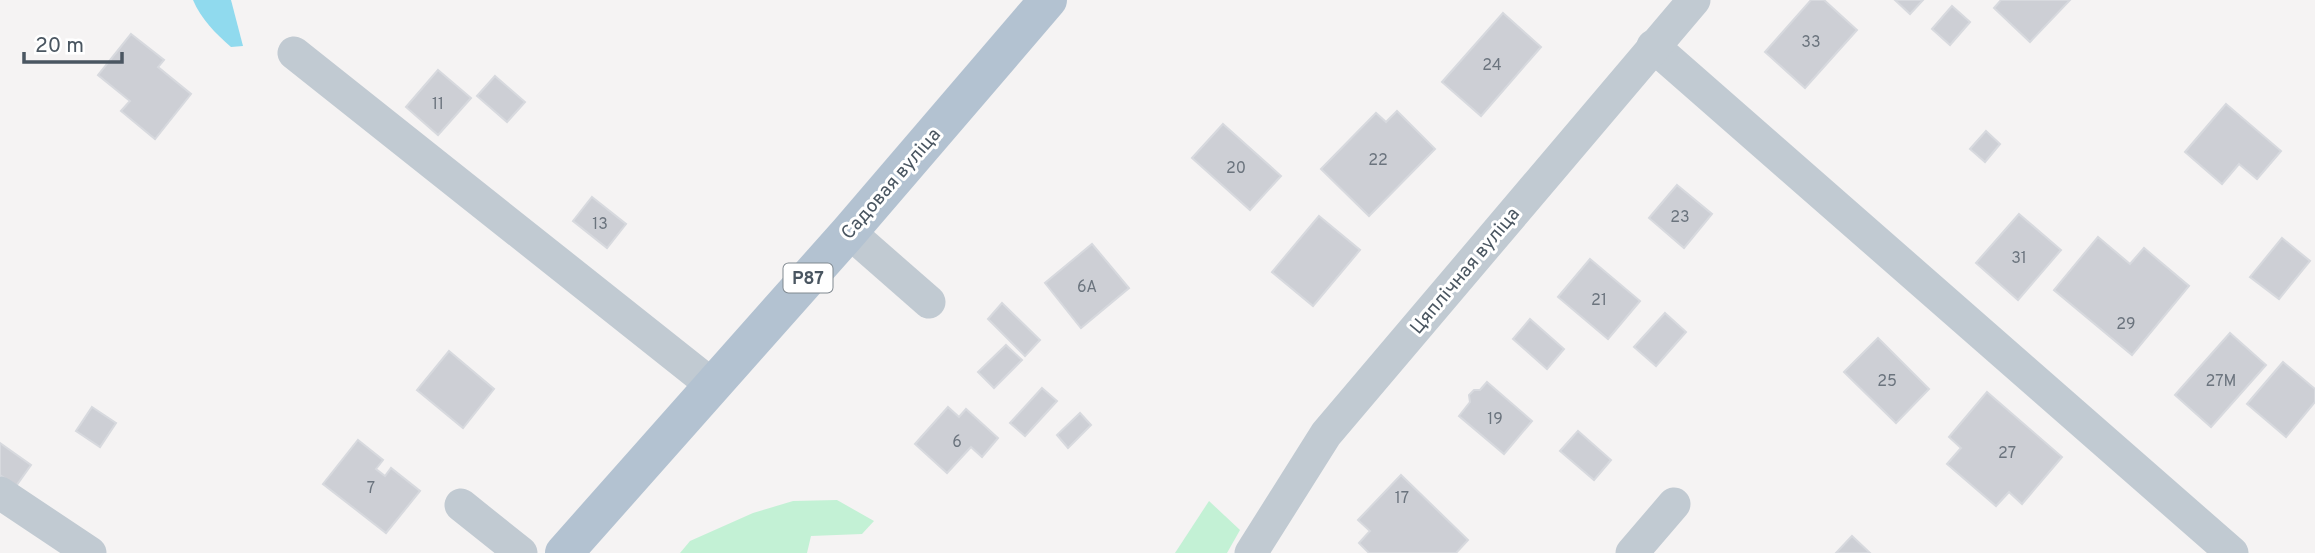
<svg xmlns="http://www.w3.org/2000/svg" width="2315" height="553" font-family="Overpass,sans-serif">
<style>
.green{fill:#c3f1d5}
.water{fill:#90daee}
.building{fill:#cdcfd5;stroke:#d7d9de;stroke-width:2}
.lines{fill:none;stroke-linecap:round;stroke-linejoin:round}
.minor{stroke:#c1cad2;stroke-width:33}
.major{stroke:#b3c2d1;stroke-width:38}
.labels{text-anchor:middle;stroke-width:6;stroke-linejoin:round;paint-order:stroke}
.number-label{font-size:16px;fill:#6b747e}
.shield{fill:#fff;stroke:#808990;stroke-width:2}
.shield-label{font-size:18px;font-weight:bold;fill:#4a5661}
.street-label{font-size:19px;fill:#4a5661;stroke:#fff}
</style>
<rect width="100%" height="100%" fill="#f5f3f3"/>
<!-- green -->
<g class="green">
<path d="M837 500 874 521 862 534 811 536 807 553H680L690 541 753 513 793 501Z"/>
<path d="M1209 501 1240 530 1227 553H1175Z"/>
</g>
<!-- water -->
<path class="water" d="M193 0H231L243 46 231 47C216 34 201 19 193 0Z"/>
<!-- building -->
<g class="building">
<path d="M1811 0H1824L1857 30 1805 88 1765 52Z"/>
<path d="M1895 0H1923L1910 14Z"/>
<path d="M2001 0H2070L2030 42 1994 8Z"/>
<path d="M1952 6 1970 22 1950 45 1932 29Z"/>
<path d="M1503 13 1541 47 1481 116 1442 82Z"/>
<path d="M131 34 164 60 158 67 191 94 155 139 121 111 130 101 98 75Z"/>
<path d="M438 70 471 98 438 135 406 107Z"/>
<path d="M495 76 525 102 507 122 477 96Z"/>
<path d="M2226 104 2281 151 2257 179 2239 164 2222 184 2185 152Z"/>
<path d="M1397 111 1435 149 1369 216 1321 169 1376 113 1386 122Z"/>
<path d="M1223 124 1281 176 1250 210 1192 158Z"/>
<path d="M1986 131 2000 144 1985 162 1970 149Z"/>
<path d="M1677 185 1712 214 1684 248 1649 218Z"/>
<path d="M592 197 626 224 607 248 573 221Z"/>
<path d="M2019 214 2061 250 2018 300 1976 263Z"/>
<path d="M1319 216 1360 250 1313 306 1272 272Z"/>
<path d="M2098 237 2130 264 2144 248 2189 286 2132 355 2054 290Z"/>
<path d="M2282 238 2310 261 2279 299 2250 277Z"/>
<path d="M1092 244 1129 288 1081 328 1045 283Z"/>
<path d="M1590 259 1640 301 1608 339 1558 297Z"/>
<path d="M1002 303 1040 340 1025 356 988 319Z"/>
<path d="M1665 313 1686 332 1656 366 1634 347Z"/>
<path d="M1530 319 1564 349 1547 369 1513 339Z"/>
<path d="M2230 333 2266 365 2211 427 2175 395Z"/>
<path d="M1878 338 1929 389 1896 423 1844 372Z"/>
<path d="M1006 345 1022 360 994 388 978 372Z"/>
<path d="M449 351 494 389 463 428 417 390Z"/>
<path d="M2283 362 2315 389V402L2286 437 2247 404Z"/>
<path d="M1487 382 1532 421 1504 454 1459 416 1470 402 1469 395 1474 390H1480Z"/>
<path d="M1042 388 1057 401 1025 436 1010 423Z"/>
<path d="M1987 392 2062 457 2022 504 2009 492 1996 506 1947 464 1961 448 1949 437Z"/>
<path d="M92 407 116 423 100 447 76 431Z"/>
<path d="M948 407 959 417 966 409 998 438 982 457 971 447 947 473 915 444Z"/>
<path d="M1080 413 1091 425 1068 448 1057 435Z"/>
<path d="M1578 431 1611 460 1594 480 1560 451Z"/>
<path d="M358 440 383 460 376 469 385 476 391 468 420 491 386 533 323 484Z"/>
<path d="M0 443 31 465 16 486 0 475Z"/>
<path d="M1401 475 1468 540 1456 553H1369L1359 543 1370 531 1358 520Z"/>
<path d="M1852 536 1870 553H1836Z"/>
</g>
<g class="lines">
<!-- minor -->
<g class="minor">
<path d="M1653 46 2232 553"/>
<path d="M294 53 712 385"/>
<path d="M849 232 929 302"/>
<path d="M0 493 90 553"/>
<path d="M461 505 521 553"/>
<path d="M1251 553 1326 434 1694 0"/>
<path d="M1632 553 1674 504"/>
</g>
<!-- major -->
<path class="major" d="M564 553 849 232 1048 0"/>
</g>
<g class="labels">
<!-- number labels -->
<g class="number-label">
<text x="1811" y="47">33</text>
<text x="1492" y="70">24</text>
<text x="438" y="109">11</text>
<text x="1378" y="165">22</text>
<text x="1236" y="173">20</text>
<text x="1680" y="222">23</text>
<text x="600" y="229">13</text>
<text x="2019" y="263">31</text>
<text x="1087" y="292">6А</text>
<text x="1599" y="305">21</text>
<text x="2126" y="329">29</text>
<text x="1887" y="386">25</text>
<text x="2221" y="386">27М</text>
<text x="1495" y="424">19</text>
<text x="957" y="447">6</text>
<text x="2007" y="458">27</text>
<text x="371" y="493">7</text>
<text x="1402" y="503">17</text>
</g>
<!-- shield labels -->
<rect class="shield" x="783.5" y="263.5" width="49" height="29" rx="5"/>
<g class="shield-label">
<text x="808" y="284">Р87</text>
</g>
<!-- street labels -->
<g class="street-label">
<text transform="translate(890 183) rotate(-49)" y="7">Садовая вуліца</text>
<text transform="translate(1464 270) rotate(-50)" y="7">Цяплічная вуліца</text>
</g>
</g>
<!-- scale -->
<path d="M24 52v10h98v-10" fill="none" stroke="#4a5661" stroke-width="3.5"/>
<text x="35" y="52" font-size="21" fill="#4a5661" stroke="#ffffff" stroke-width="5" paint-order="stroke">20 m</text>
</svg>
